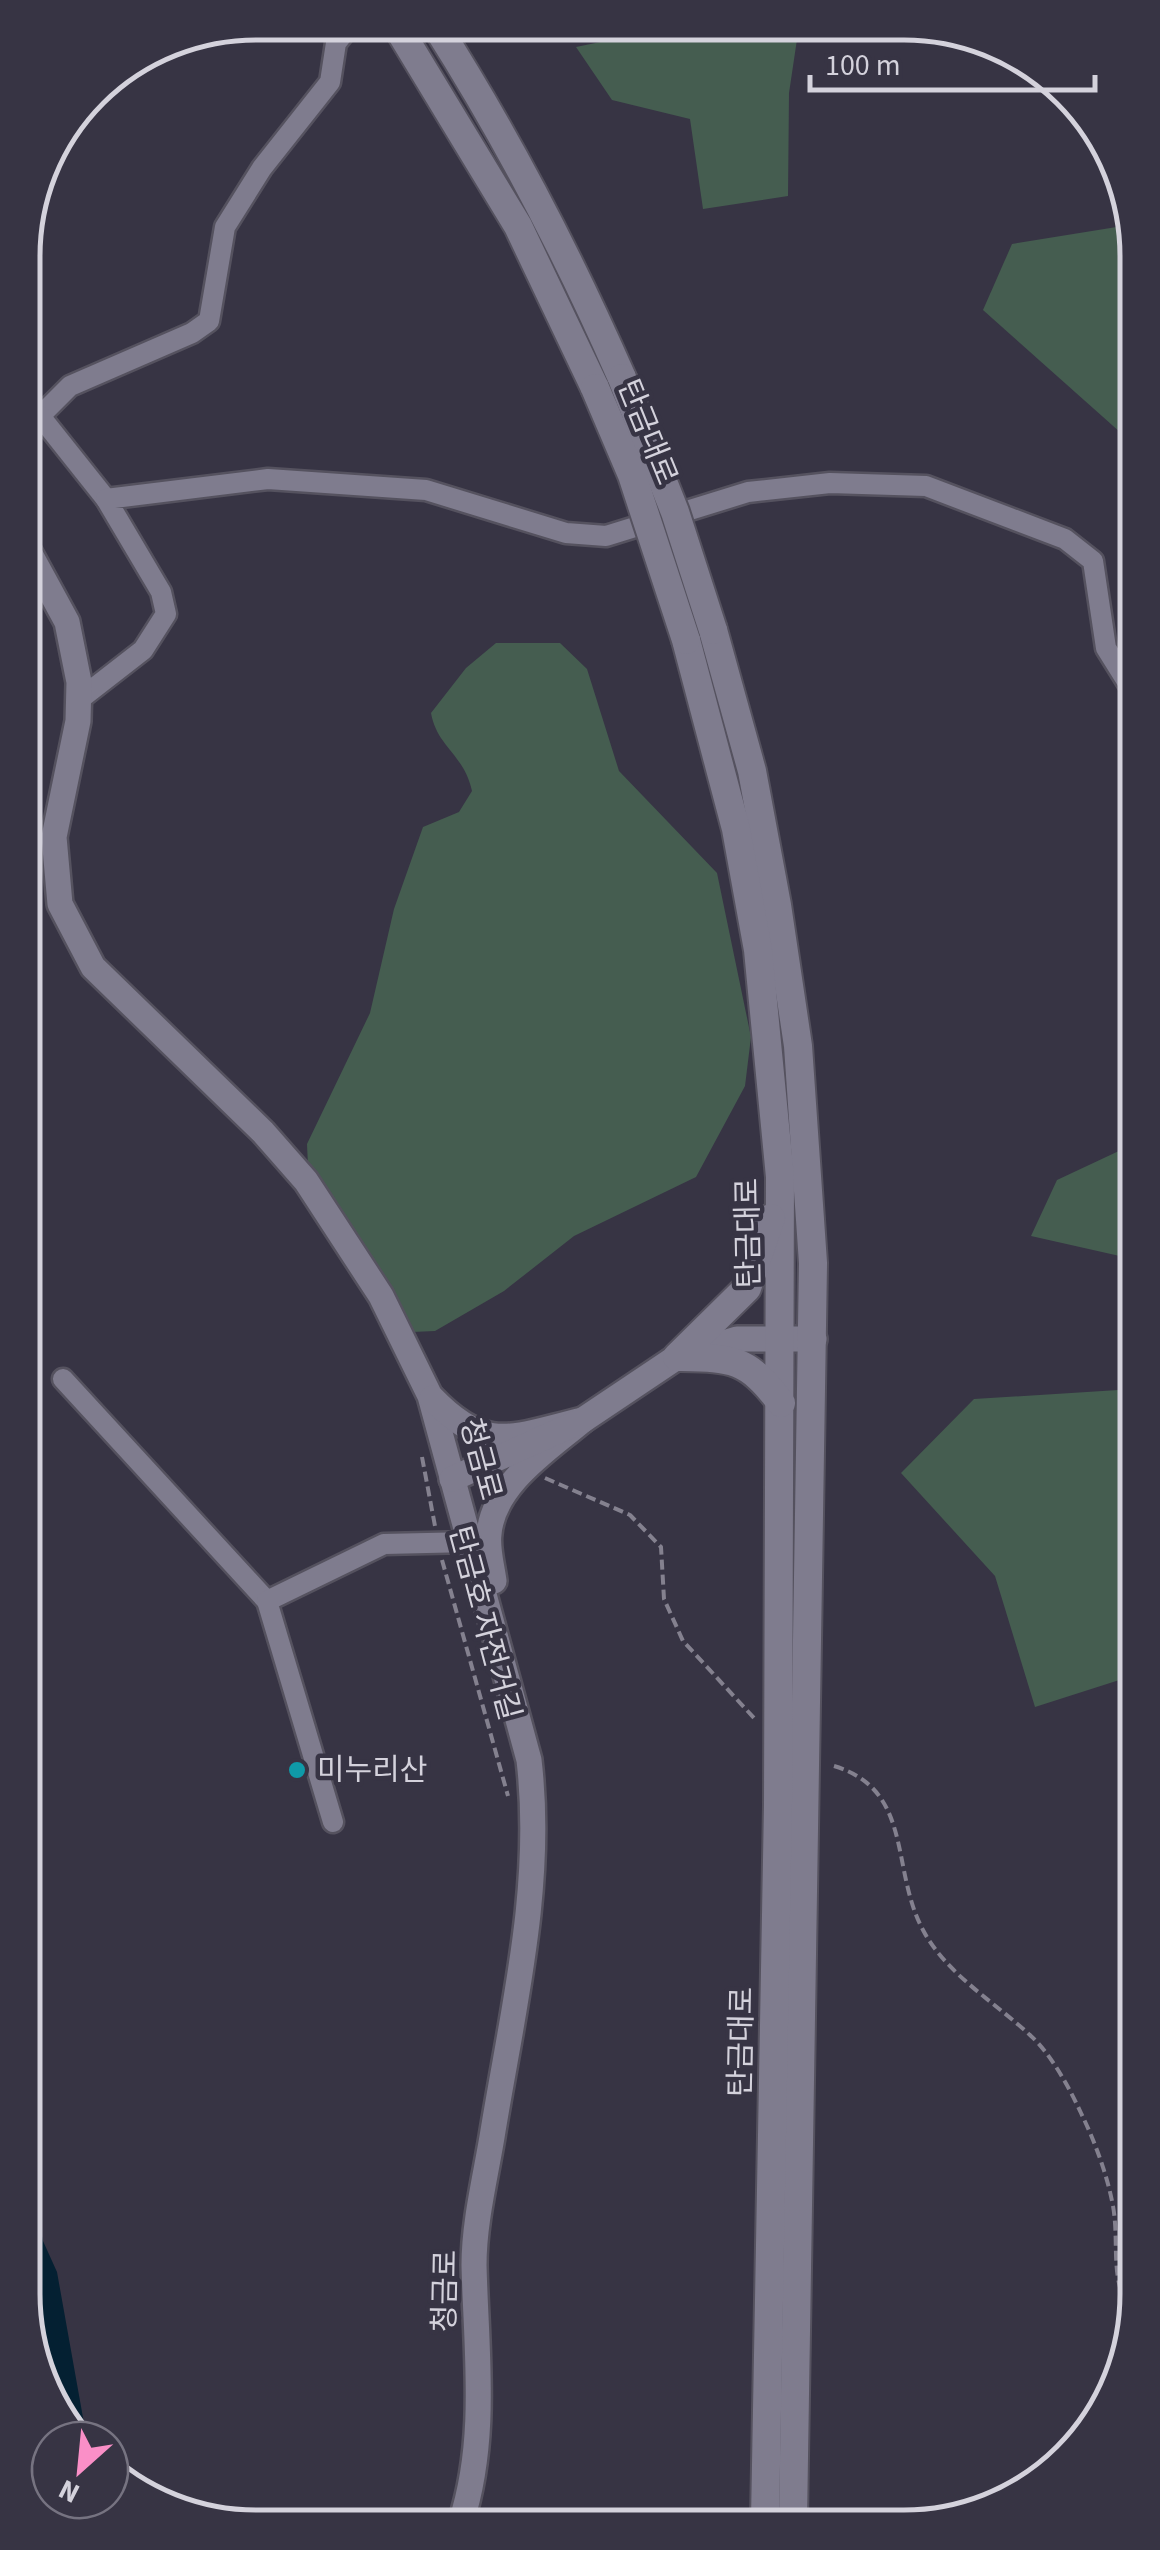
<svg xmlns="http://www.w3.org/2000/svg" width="1160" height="2550" font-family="'Source Sans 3','Noto Sans KR',sans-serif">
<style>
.green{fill:#455d50}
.water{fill:#042032}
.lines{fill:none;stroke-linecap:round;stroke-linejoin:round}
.minor-casing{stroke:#55525f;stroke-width:25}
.tertiary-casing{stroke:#55525f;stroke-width:30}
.secondary-casing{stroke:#55525f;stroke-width:32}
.path{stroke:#84818f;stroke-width:4;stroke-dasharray:10 5;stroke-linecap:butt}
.minor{stroke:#7f7c8e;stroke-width:20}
.tertiary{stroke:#7f7c8e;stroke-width:25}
.secondary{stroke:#7f7c8e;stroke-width:28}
.secondary-bridge-casing{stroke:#55525f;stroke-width:32;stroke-linecap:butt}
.secondary-bridge{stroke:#7f7c8e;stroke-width:28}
.culture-dot{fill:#0f9aa8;stroke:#373444;stroke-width:4}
.labels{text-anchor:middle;stroke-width:9;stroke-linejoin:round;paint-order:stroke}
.street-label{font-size:30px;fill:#d4d2dc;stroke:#373444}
.poi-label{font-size:30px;fill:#d4d2dc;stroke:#373444;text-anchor:start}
.rim{fill:none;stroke:#d4d2dc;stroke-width:5}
</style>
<rect width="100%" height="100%" fill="#373444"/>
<!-- green -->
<g class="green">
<path d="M683 25 799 26 789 93 788 196 703 209 690 119 612 100 576 47Z"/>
<path d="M1129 225 1130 441 983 310 1012 244Z"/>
<path d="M496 643H560L587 669 619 771 717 873 751 1037 745 1086 696 1177 574 1236 504 1291 435 1331 412 1332 308 1166 307 1144 370 1013 394 909 423 827 459 812 472 791C464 754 437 747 431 713L466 668Z"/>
<path d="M1133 1135V1259L1031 1236 1057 1180 1121 1150Z"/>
<path d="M1134 1389 1135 1675 1035 1707 995 1576 901 1473 974 1399Z"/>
</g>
<!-- water -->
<path class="water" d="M30 2181 43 2241 57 2272 87 2440 31 2355Z"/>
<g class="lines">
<defs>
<g id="minor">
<path d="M24 416H40L70 386 192 333 209 321 225 227 262 168 330 82 336 43 352 23"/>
<path d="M40 416 106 499"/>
<path d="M80 699 143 650 166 614 161 592 106 499 268 479 426 490 566 533 606 536 748 492 830 483 926 486 1065 539 1093 561 1106 648 1131 688"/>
<path d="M63 1379 267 1601"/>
<path d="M333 1822 267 1601 384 1544 470 1542"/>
</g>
<g id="tertiary">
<path d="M24 543 67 622 79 682 78 721 54 837 60 904 93 967 263 1132 306 1181 381 1296 430 1396 529 1760C544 1887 512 2013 492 2137 485 2179 474 2223 474 2265 476 2350 488 2439 461 2522"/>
<path d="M432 1398C487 1455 513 1436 583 1420 549 1449 493 1484 489 1534 487 1548 492 1566 494 1581"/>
<path d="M452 1479 583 1420 677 1357 737 1339H814"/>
</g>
<g id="secondary">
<path d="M395 23 518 226 595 388"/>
<path d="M435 24C507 137 568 255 622 378"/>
<path d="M713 630 752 771 777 905 798 1046 813 1263 793 2520"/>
<path d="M686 640 736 829 758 950 780 1177 778 1805 765 2520"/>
<path d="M771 1218 747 1288 677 1357C731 1358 747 1357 781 1403"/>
</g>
</defs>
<!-- minor casing -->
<use href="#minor" class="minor-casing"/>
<!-- tertiary casing -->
<use href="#tertiary" class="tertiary-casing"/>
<!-- secondary casing -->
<use href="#secondary" class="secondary-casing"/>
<!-- path -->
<g class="path">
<path d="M501 24 527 35 559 24"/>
<path d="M422 1457 435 1526"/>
<path d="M545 1478 630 1515 661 1547 664 1599 683 1641 754 1718"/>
<path d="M442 1560 508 1796"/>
<path d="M834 1766C914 1790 890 1869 923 1930 946 1974 996 2003 1031 2036 1051 2054 1070 2089 1081 2113 1095 2142 1107 2174 1113 2206 1120 2246 1108 2282 1134 2316"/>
</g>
<!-- minor -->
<use href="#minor" class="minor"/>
<!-- tertiary -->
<use href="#tertiary" class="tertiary"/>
<!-- secondary -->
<use href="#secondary" class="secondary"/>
<defs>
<g id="secondary-bridge">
<path d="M622 378 675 512 713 630"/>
<path d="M595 388 632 475 686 640"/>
</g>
</defs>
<!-- secondary-bridge casing -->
<use href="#secondary-bridge" class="secondary-bridge-casing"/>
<!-- secondary-bridge -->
<use href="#secondary-bridge" class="secondary-bridge"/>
</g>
<!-- markers -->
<circle class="culture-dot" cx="297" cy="1770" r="10"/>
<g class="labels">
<!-- street labels -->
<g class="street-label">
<text transform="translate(648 432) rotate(68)" y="10">탄금대로</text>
<text transform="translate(748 1233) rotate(-91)" y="10">탄금대로</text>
<text transform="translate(481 1459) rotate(75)" y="10">청금로</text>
<text transform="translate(485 1623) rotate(75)" y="10">탄금호 자전거길</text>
<text transform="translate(741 2042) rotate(-89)" y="10">탄금대로</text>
<text transform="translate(445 2291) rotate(-89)" y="10">청금로</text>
</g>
<!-- poi labels -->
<g class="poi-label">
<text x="317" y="1780">미누리산</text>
</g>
</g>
<!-- crop -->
<path d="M0 0H1160V2550H0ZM256 40H904A216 216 0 0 1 1120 256V2294A216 216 0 0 1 904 2510H256A216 216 0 0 1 40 2294V256A216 216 0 0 1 256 40Z" fill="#373444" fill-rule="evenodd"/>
<path class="rim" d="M256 40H904A216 216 0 0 1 1120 256V2294A216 216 0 0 1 904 2510H256A216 216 0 0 1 40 2294V256A216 216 0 0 1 256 40Z"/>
<!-- north arrow -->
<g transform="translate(80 2470) rotate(207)"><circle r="48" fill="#373444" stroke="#767381" stroke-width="2.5"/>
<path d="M0-8L18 38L0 25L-18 38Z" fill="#fa8fc7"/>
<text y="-15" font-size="28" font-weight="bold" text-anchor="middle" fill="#d4d2dc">N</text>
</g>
<!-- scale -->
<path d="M810 75v15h285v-15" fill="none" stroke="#d4d2dc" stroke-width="5"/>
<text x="825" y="75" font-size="30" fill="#d4d2dc" stroke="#373444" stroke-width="8" paint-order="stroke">100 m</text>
</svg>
